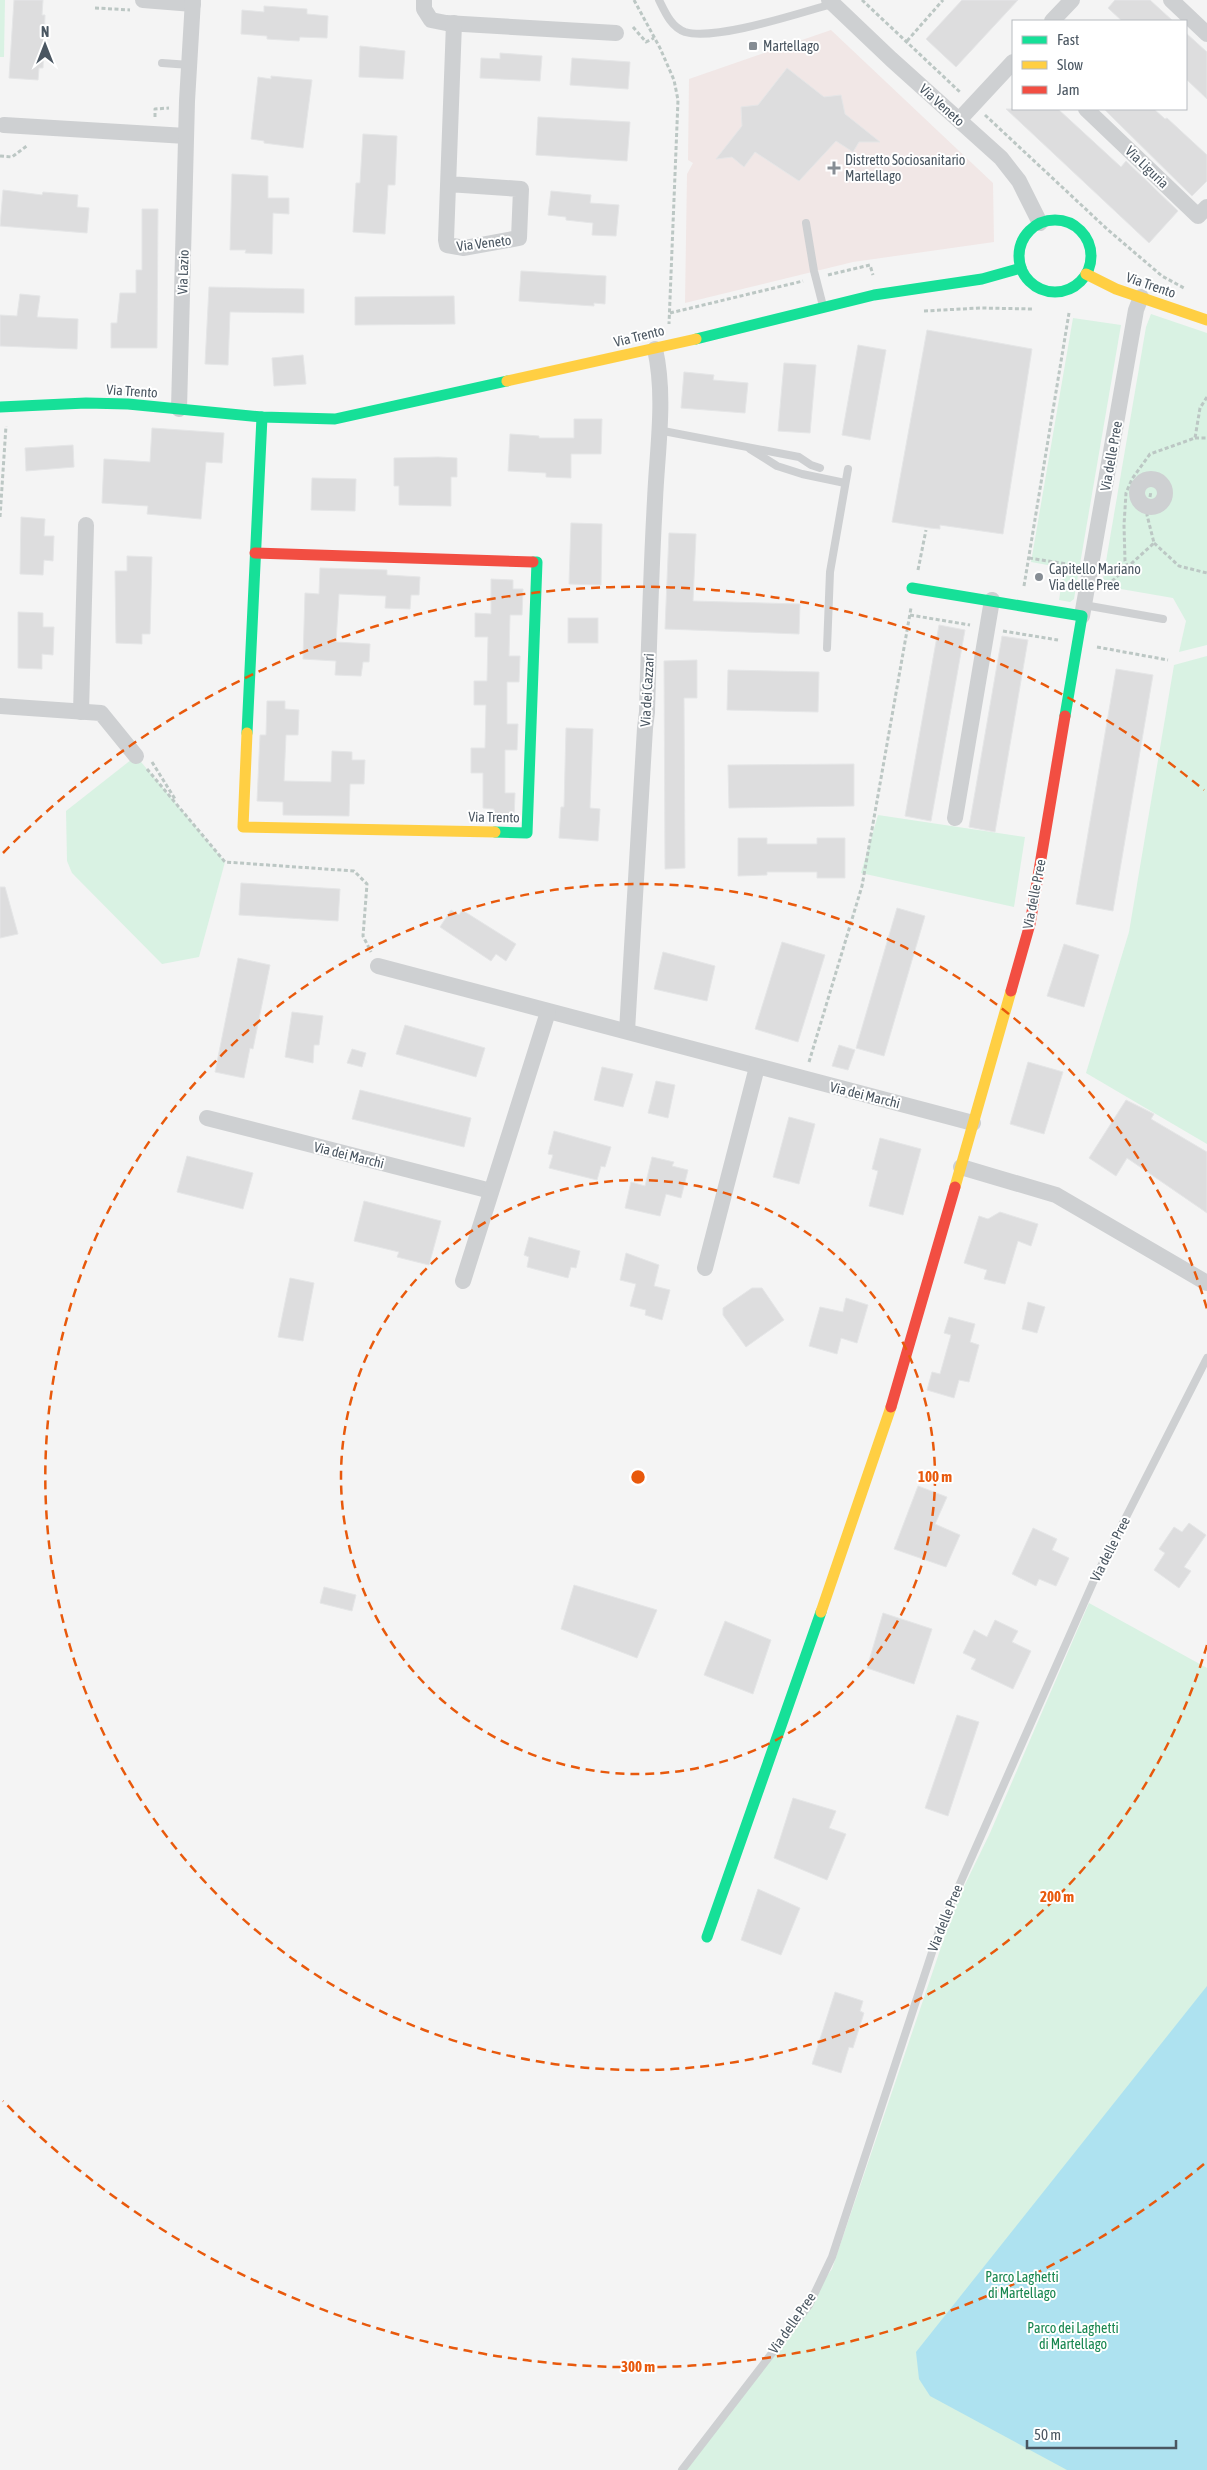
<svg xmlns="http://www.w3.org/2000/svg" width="1207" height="2470" font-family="'Asap Condensed',sans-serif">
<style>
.medical{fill:#f1e7e6}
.green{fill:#d9f2e3}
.water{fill:#aee2f0}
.building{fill:#ddddde;stroke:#e5e6e7}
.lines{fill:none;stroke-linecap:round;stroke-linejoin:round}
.path{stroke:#bcc7c4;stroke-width:3;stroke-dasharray:4 2.5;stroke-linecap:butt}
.lane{stroke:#ced0d2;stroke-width:8}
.street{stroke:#ced0d2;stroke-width:16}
.fast{stroke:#16e098;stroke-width:11}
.slow{stroke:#ffcf43;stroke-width:11}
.jam{stroke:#f24e42;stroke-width:11}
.ring{fill:none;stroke:#e8590c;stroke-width:2.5;stroke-dasharray:9 6}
.poi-dot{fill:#868d94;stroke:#fff;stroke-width:2}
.labels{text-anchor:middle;stroke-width:4;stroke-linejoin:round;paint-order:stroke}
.poi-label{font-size:14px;fill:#4a5661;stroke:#fff;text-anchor:start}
.street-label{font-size:14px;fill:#4a5661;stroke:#fff}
.park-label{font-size:14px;fill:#17864f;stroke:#fff}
.centre{fill:#e8590c;stroke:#fff;stroke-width:2.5}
.ring-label{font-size:15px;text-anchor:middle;font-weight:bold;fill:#e8590c;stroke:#fff;stroke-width:4;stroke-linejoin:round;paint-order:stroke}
</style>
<rect width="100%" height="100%" fill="#f4f4f4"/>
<!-- medical -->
<path class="medical" d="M831 30 993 183 994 242 853 262 685 303 687 174 693 163 688 160 689 79Z"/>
<!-- green -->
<g class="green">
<path d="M0 0H5L4 57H0Z"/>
<path d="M1151 314 1207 333V645L1179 652 1186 621 1173 598 1115 588 1103 579 1146 327Z"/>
<path d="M1073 318 1121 325 1074 599 1070 602 1059 600 1064 568 1031 562Z"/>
<path d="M1207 656V1144L1086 1073 1129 932 1174 665Z"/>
<path d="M136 756 225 862 199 957 162 964 72 873 67 861 66 811Z"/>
<path d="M878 815 1025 837 1014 907 861 873Z"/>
<path d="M1089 1603 1207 1668V2470H683L832 2269 956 1903 990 1833Z"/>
</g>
<!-- water -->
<path class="water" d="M1207 1986V2470H1067L930 2396 919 2379 916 2352Z"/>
<!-- building -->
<g class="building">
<path d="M14 0H43L42 15H45L43 68H39L38 80 9 78Z"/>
<path d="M962 0H1018L956 67 926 39Z"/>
<path d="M1115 0H1150L1173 21H1122L1108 8Z"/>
<path d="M264 6 307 9V14L328 16 327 38 300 37 299 41 267 39V36L241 34 242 10 264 12Z"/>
<path d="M1186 33 1207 52V99L1186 79Z"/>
<path d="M360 46 405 51 403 79 359 77Z"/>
<path d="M500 53 542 56 540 81 480 78 481 58 500 59Z"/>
<path d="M572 58 630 62 628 89 570 85Z"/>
<path d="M787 68 824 97 841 95 845 114 880 142H859L853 152 836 141 799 181 755 152 744 167 732 157 716 159 742 126 741 107 758 105Z"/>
<path d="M271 76 312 80 303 148 264 143V141L251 139 258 77 271 79Z"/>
<path d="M1006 109H1058L1121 167 1126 161 1178 211 1149 243Z"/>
<path d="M1104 109H1154L1165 119 1167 118 1207 155V181L1192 196Z"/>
<path d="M538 117 630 122 627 161 536 155Z"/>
<path d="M363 134 397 136 395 185H388L385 234 353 232 356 183H360Z"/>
<path d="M232 174 268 176V198H289V214L273 213 272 254 245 253 246 250H230Z"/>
<path d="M3 190 42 195 43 192 78 195 77 207 89 208 87 233 0 226Z"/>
<path d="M551 191 591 195 590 203 619 205 616 236 592 235 593 223 566 220V217L548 215Z"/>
<path d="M142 209H158L157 348H111V323H117L120 293H136V270H142Z"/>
<path d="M521 271 606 276 605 304 594 303V306L519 301Z"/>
<path d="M209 287 304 289V313L230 312 228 365 205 364Z"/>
<path d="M20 294 40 296 37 317 78 319 77 349 0 346V315L17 316Z"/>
<path d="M454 296 455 324 355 325V297Z"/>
<path d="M927 330 1032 349 1003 534 940 525V529L930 528 892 522Z"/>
<path d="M858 345 886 350 870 440 842 435Z"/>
<path d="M303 355 306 384 274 386 272 358Z"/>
<path d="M784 363 816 365 810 433 778 431Z"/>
<path d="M684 372 714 375 713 380 748 383 745 413 681 408Z"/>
<path d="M574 419H602L601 454H571V478L546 477V473L508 471 510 434 539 436V438H574Z"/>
<path d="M152 428 224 433 222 463 206 462 201 519 147 514 148 506 102 503 104 459 150 462Z"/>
<path d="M73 445 74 467 26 471 25 448Z"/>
<path d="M438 457 457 458V477H451V506L399 505V486H394V458Z"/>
<path d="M312 478 356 479 355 511 311 510Z"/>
<path d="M21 517 45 519 44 536H54L53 561 44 560 43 575 20 574Z"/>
<path d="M571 523 602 524 601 585 569 584Z"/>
<path d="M669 533 696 534 693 601 800 604 799 634 665 629Z"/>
<path d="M127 556 152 557 150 634H142V644L116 643 115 571H127Z"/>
<path d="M320 568 387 570V575L420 577 419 595H411L410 609 385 608 386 596 339 594 336 642 370 644 369 662H363L361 676 335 675 336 661 303 659 305 593 319 594Z"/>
<path d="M491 579 513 580V589H523L522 615H510L509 656H520L519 682H507V724H518L517 750H505V793H515L514 818 494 817V809L483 808V773H471V748H485L486 705H474V681H487L488 637H475V613L491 614Z"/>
<path d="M18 612 43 613V627H54L53 655 42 654V669L18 668Z"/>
<rect x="568" y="618" width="30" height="25"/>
<path d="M939 625 965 630 931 821 905 816Z"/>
<path d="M1002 636 1028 640 995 832 969 827Z"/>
<path d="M697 660V698H684L685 868 665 869 664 661Z"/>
<path d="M1116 669 1153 675 1113 911 1076 904Z"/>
<path d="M728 670 819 672 818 712 727 710Z"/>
<path d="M267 701H285V709L299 710 298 735H286L284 781 331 782 332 751 352 752V760H365L364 784H350L349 816 283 815V802L257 801 260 735H266Z"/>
<path d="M566 728 593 729 590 808 600 809 598 841 559 838 561 807H564Z"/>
<path d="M854 764V806L729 808 728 765Z"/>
<path d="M738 838H767V844H817V838H845V878H817V872H767V875L738 876Z"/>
<path d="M241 883 340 889 338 921 239 915Z"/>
<path d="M0 887H5L18 934 0 938Z"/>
<path d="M897 908 925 916 884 1056 856 1048Z"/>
<path d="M451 910 459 915 462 910 516 944 506 961 496 954 491 961 440 927Z"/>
<path d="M782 942 825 955 798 1042 755 1029Z"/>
<path d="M1064 944 1099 955 1084 1007 1047 996Z"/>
<path d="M663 952 715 966 707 1001 654 989Z"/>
<path d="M238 958 270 965 253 1049 250 1048 244 1078 215 1072Z"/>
<path d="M292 1012 323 1016 319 1045H314L313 1063 285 1057Z"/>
<path d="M405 1025 485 1048 476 1077 396 1054Z"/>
<path d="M839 1045 855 1050 848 1070 832 1066Z"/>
<path d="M352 1049 366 1053 362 1067 347 1063Z"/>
<path d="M1028 1062 1063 1072 1044 1134 1010 1124Z"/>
<path d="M602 1067 633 1074 623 1107 594 1100Z"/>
<path d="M656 1081 675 1085 668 1118 648 1113Z"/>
<path d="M360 1090 471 1118 464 1147 352 1119Z"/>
<path d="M1126 1100 1154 1114 1151 1119 1207 1152V1213L1127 1158 1116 1176 1089 1158Z"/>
<path d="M789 1117 815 1124 799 1184 773 1177Z"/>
<path d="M554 1131 611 1147 605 1167 601 1166 597 1180 549 1168 553 1155 548 1154Z"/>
<path d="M880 1138 921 1149 903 1215 869 1206 878 1171 872 1169Z"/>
<path d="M187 1156 253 1173 243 1209 177 1192Z"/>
<path d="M652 1157 674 1162 672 1166 688 1170 681 1198 666 1194 660 1216 625 1208 631 1182 645 1186Z"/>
<path d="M364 1201 441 1221 429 1265 397 1257 399 1252 354 1241Z"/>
<path d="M1000 1212 1038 1224 1031 1246 1018 1241 1005 1284 984 1279 987 1270 964 1263 979 1216 988 1219Z"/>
<path d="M529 1237 580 1251 576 1268 571 1267 568 1278 527 1267 529 1257 524 1255Z"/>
<path d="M626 1253 659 1265 654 1286 670 1290 662 1320 645 1315 646 1310 630 1306 636 1284 620 1280Z"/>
<path d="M290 1278 314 1283 303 1341 278 1337Z"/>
<path d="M752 1288H762L784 1320 746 1347 723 1315V1308Z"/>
<path d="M846 1298 868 1305 857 1343 841 1338 837 1354 809 1346 820 1307 843 1312Z"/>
<path d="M1028 1302 1045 1307 1037 1333 1022 1329Z"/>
<path d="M949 1317 975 1324 970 1342 979 1345 969 1382 959 1380 954 1398 927 1390 932 1372 940 1374 951 1335 944 1333Z"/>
<path d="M918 1486 947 1497 935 1524 960 1535 946 1567 894 1549Z"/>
<path d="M1189 1523 1206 1535 1184 1567 1191 1571 1179 1588 1154 1570 1165 1553 1159 1549 1174 1527 1182 1532Z"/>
<path d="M1033 1528 1057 1539 1052 1550 1069 1558 1056 1586 1039 1579 1036 1586 1012 1574Z"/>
<path d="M574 1585 657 1610 637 1658 561 1629Z"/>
<path d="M324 1587 356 1595 352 1611 320 1603Z"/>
<path d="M883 1613 932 1629 914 1684 867 1668Z"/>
<path d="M995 1620 1018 1631 1012 1642 1031 1651 1013 1689 971 1669 976 1659 963 1653 974 1630 987 1637Z"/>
<path d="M725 1621 771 1640 753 1694 704 1675Z"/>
<path d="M957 1715 979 1722 948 1816 925 1808Z"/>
<path d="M793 1798 836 1811 829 1828 846 1834 827 1880 774 1858Z"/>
<path d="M758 1889 800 1908 781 1955 741 1940Z"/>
<path d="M835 1992 863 2001 860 2011 864 2013 853 2048 849 2047 841 2073 812 2064Z"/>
</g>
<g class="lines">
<!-- path -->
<g class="path">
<path d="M634 0 660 48 674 80 678 100 669 324"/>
<path d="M862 0 961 93"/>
<path d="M95 8 130 10"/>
<path d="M633 27 646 42 654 38"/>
<path d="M907 41 943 0"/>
<path d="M985 115 1107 229 1162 276 1184 288"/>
<path d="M155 117V109L169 108"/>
<path d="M0 156 12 157 28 145"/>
<path d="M828 275 870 265 873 275"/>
<path d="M924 311 980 308 1033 309"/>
<path d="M670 313 803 281"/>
<path d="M1195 438H1207"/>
<path d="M0 517 6 426"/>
<path d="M1154 543 1179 566 1207 573"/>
<path d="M1029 558 1073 565"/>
<path d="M1128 567 1125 561 1124 525 1126 493 1132 479 1150 454 1195 438 1200 408 1207 397"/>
<path d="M918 570 926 530"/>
<path d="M1106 583H1110L1154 543 1147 515 1151 491"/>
<path d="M1024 586 1069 313"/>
<path d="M910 615 970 625"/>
<path d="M1003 631 1058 640"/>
<path d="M1097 647 1168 660"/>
<path d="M152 762 175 799"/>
<path d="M147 769 225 862 354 871 367 884 363 936 371 952"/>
<path d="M809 1062 862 886 911 608"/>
</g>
<!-- lane -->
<g class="lane">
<path d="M659 0C665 12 671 27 685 32 716 41 799 13 832 4"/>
<path d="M162 63 190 65"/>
<path d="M806 223 814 271 823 306"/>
<path d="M658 430 799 457 811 465 820 468"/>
<path d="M750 449 777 466 802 474 845 483"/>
<path d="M1084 605 1163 619"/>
<path d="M827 648 830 572 848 469"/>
<path d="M682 2470 809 2305 832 2257 939 1931 1095 1578 1207 1358"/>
</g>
<!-- street -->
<g class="street">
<path d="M143 0 193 4"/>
<path d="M424 0V9L431 20 446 23 616 33"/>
<path d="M829 0 891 59 1001 158 1019 181 1040 223"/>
<path d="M1171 0 1207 34"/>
<path d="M1052 21 1072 0"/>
<path d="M1086 109 1198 216 1207 207"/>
<path d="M959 120 1013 62"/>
<path d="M4 125 186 136"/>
<path d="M448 184 521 189 519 238 464 248 447 245 446 240 454 23"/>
<path d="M179 409 187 101 193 0"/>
<circle cx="1151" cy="493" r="14"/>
<path d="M1082 616 1136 310 1141 297"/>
<path d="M0 706 101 713 136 756"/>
<path d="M81 712 86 525"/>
<path d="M955 818 992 600"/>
<path d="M378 966 973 1123"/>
<path d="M627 1031 645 728 647 712C649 641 651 571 655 500 657 451 666 397 655 349"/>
<path d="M207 1118 491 1191"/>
<path d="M961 1167 1056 1195 1207 1283"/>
<path d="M705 1268 757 1067"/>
<path d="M463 1281 548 1012"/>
</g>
<!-- fast -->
<g class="fast">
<circle cx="1055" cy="256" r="36"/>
<path d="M696 339 874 295 982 279 1021 268"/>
<path d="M0 407 86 403 128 404 262 417 335 419 507 381"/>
<path d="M912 588 1082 616 1065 716"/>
<path d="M247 733 262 417"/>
<path d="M495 832 527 833 537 562H533"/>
<path d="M707 1937 821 1612"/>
</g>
<!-- slow -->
<g class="slow">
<path d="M1086 274 1116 289 1207 320"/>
<path d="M507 381 696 339"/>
<path d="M247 733 243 827 495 832"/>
<path d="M955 1187 1011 991"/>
<path d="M821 1612 891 1407"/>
</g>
<!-- jam -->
<g class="jam">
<path d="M255 553 533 562"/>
<path d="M1011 991 1030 924 1065 716"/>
<path d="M891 1407 955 1187"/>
</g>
</g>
<!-- distance rings -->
<g class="ring">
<circle cx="638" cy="1477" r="297"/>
<path d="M1207 1645A593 593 0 1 1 1207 1309"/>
<path d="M1204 2164A890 890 0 0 1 3 2101M3 853A890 890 0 0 1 1204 790"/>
</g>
<!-- markers -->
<g class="poi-dot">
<rect x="748" y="41" width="10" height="10" rx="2.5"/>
<path d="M831.5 160.5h5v5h5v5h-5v5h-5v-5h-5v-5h5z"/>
<circle cx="1039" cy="577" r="5"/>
</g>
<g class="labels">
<!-- poi labels -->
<g class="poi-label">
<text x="763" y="51">Martellago</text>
<text x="845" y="165">Distretto Sociosanitario<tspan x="845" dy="16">Martellago</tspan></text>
<text x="1049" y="574">Capitello Mariano<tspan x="1049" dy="16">Via delle Pree</tspan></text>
</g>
<!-- street labels -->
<g class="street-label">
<text transform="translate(942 105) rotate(42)" y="5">Via Veneto</text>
<text transform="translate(1147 167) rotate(44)" y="5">Via Liguria</text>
<text transform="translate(484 243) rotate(-7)" y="5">Via Veneto</text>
<text transform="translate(183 272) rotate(-88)" y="5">Via Lazio</text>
<text transform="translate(1151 285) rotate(19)" y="5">Via Trento</text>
<text transform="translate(639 336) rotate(-14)" y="5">Via Trento</text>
<text transform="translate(132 391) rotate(4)" y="5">Via Trento</text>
<text transform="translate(1111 456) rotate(-80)" y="5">Via delle Pree</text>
<text transform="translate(647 690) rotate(-87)" y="5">Via dei Cazzari</text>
<text transform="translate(494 817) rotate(1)" y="5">Via Trento</text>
<text transform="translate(1034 894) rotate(-79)" y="5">Via delle Pree</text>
<text transform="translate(865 1095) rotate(14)" y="5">Via dei Marchi</text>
<text transform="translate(349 1155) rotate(14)" y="5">Via dei Marchi</text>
<text transform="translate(1110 1549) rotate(-63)" y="5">Via delle Pree</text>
<text transform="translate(945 1918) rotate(-68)" y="5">Via delle Pree</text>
<text transform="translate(792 2323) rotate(-55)" y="5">Via delle Pree</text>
</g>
<!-- park labels -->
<g class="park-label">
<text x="1022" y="2282">Parco Laghetti<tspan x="1022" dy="16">di Martellago</tspan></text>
<text x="1073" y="2333">Parco dei Laghetti<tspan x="1073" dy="16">di Martellago</tspan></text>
</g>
</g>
<circle cx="638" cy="1477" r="8" class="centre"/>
<g class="ring-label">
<text x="935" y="1482">100 m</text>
<text x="1057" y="1902">200 m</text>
<text x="638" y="2372">300 m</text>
</g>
<!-- legend -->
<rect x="1012" y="20" width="175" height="90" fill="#ffffff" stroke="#b7bbc0"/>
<rect x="1022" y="36" width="25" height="8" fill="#16e098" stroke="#b7bbc0"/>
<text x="1057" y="45" font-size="15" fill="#4a5661">Fast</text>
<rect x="1022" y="61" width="25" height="8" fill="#ffcf43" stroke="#b7bbc0"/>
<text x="1057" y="70" font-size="15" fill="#4a5661">Slow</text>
<rect x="1022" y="86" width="25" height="8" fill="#f24e42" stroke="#b7bbc0"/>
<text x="1057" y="95" font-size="15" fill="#4a5661">Jam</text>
<!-- north arrow -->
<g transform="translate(45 45)" stroke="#ffffff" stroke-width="4" paint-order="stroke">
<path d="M0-4L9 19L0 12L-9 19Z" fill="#4a5661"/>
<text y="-8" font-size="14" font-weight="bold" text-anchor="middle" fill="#4a5661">N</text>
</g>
<!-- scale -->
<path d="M1027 2440v8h149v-8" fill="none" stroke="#4a5661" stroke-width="2.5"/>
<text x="1034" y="2440" font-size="15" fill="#4a5661" stroke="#ffffff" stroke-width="4" paint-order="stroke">50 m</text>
</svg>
